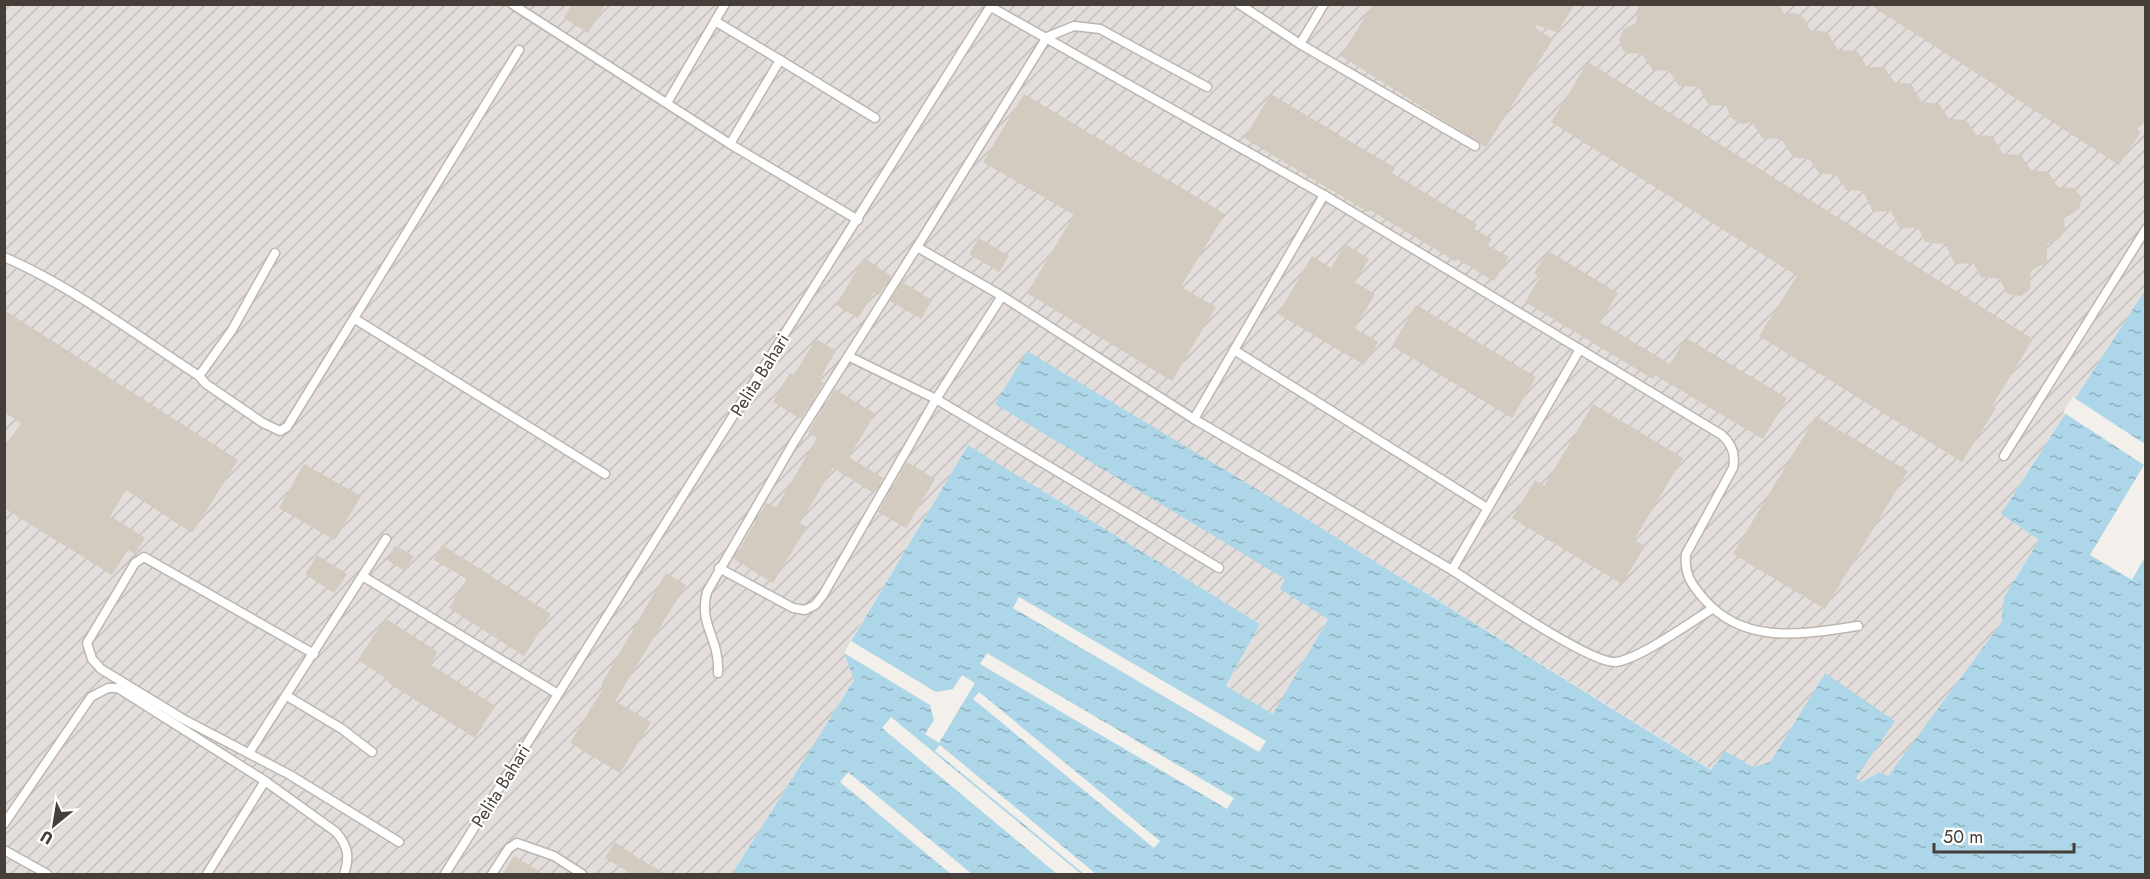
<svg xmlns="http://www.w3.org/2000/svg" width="2150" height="879" font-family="Jost,sans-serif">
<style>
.industrial{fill:url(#industrial-furrows)}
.water{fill:url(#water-ripples)}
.pier{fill:#f3efea}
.building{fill:#d3cac0}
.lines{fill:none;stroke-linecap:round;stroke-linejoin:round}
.lane-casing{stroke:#bdb6ad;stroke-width:11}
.lane{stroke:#fff;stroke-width:8}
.labels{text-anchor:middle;stroke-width:4.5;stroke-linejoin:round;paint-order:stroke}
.street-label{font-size:18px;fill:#463f39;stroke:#fff}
</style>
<defs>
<pattern id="industrial-furrows" width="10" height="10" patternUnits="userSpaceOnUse" patternTransform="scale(1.5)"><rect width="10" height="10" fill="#e3dedb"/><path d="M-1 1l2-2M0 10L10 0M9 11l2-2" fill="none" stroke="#c4c0bd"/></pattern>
<pattern id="water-ripples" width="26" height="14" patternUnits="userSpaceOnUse" patternTransform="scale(1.5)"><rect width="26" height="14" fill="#add7e8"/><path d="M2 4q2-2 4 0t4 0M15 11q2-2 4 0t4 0" fill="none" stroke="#8fb0bd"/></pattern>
</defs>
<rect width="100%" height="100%" fill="#f3efea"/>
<!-- industrial -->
<path class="industrial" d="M5 5H2145V290L2001 514 2039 540 2004 597 2001 623 1888 776 1880 772 1861 782 1856 779 1824 674 1770 762 1753 767 1712 770 1318 526 1328 618 1274 715 1226 687 1260 624 968 445 844 652 854 680 732 874H5Z"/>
<!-- water -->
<path class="water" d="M2145 290V874H732L854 680 844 653 968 445 1260 624 1226 686 1273 714 1328 619 1280 589 1285 579 995 404 1027 351 1318 526 1711 770 1725 751 1753 767 1770 762 1825 673 1895 721 1856 778 1861 782 1880 772 1888 776 2001 623 2004 597 2039 540 2001 514Z"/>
<!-- pier -->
<g class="pier">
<path d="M2073 397 2145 444V557L2132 580 2090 555 2144 465 2063 412Z"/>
<path d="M1019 597 1266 741 1259 752 1013 608Z"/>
<path d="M851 641 936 692 953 689 962 675 975 683 939 743 925 734 934 720 930 705 844 653Z"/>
<path d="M987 653 1234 798 1227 809 980 664Z"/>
<path d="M979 692 1160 841 1154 848 973 699Z"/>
<path d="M891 717 1081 874H1057L882 728Z"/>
<path d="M940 745 1096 874H1084L935 751Z"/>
<path d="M848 772 972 874H951L840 782Z"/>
</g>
<!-- building -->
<g class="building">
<path d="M572 4H606L588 33 564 18Z"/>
<path d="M1373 4H1575L1557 32 1536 25 1535 28 1553 39 1486 147 1341 56Z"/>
<path d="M1638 4H1779L1784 14 1795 13 1805 19 1810 30 1827 32 1838 50 1857 51 1867 67H1884L1894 82 1911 84 1922 102 1939 104 1949 119 1966 120 1976 135 1992 136 2003 154 2021 155 2031 170 2048 172 2058 187 2074 188 2081 197 2080 208 2064 219 2065 229 2059 239 2047 244V262L2031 271 2030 289 2021 296 2007 294 2000 279 1981 277 1973 263 1955 264 1945 244 1925 242 1918 227 1900 229 1891 211 1873 212 1863 191 1846 190 1836 175 1819 173 1809 159 1793 157 1781 139 1762 138 1752 122 1741 124 1731 118 1726 106 1709 105 1698 87 1679 86 1669 71 1653 70 1642 54 1626 53 1622 49 1619 39 1624 29 1636 23Z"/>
<path d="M1869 4H2145V118L2137 130 2141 132 2119 165Z"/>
<path d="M1588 62 2033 339 1992 406 1996 408 1962 462 1759 336 1797 276 1551 122Z"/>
<path d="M1024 94 1225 214 1181 287 1216 307 1172 381 1027 293 1074 215 983 162Z"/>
<path d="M1271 94 1395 168 1392 173 1477 224 1474 229 1492 239 1488 245 1509 257 1494 281 1457 259 1455 261 1370 210 1368 212 1244 138Z"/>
<path d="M979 238 1009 256 999 272 969 254Z"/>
<path d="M1345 244 1369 259 1355 282 1375 294 1355 328 1378 342 1364 365 1278 314 1312 256 1331 268Z"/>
<path d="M1548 251 1618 293 1600 322 1670 364 1686 338 1787 398 1763 439 1655 375 1653 379 1525 302 1540 277 1534 273Z"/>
<path d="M864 258 891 276 879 295 874 292 858 318 836 305Z"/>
<path d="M902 282 932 300 921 319 890 301Z"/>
<path d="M1416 305 1536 377 1512 418 1392 346Z"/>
<path d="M4 310 238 460 192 533 126 490 110 516 145 538 135 554 128 550 112 575 4 508V448L21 423 4 412Z"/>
<path d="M816 339 836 351 819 380 824 383 801 419 773 402 790 373 794 375Z"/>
<path d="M835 389 875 414 849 457 883 478 874 493 833 468 800 523 807 527 773 583 734 559 766 503 776 508 817 438 808 432Z"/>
<path d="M1593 404 1683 458 1634 540 1645 546 1622 584 1512 518 1535 480 1544 486Z"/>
<path d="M1816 416 1908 471 1825 609 1733 554Z"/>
<path d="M907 462 935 479 906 528 878 512Z"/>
<path d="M304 464 361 496 335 540 279 508Z"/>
<path d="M442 545 551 614 524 656 449 608 467 579 434 560Z"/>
<path d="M395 546 414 556 405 571 387 560Z"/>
<path d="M317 555 347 574 334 593 305 574Z"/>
<path d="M666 573 686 585 615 701 651 722 620 773 570 743 604 687 601 685 621 650Z"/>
<path d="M385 618 438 652 430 664 495 706 475 738 387 682 389 680 358 660Z"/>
<path d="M615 842 638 858 666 874H632L605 858Z"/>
<path d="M514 856 544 874H503Z"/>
</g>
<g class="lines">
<defs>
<g id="lane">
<path d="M512 4 730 144 858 220"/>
<path d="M1239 4 1300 44 1324 4"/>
<path d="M991 7 1324 195 1722 435C1732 444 1736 454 1733 468L1686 554C1684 574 1691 584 1704 599 1745 646 1803 634 1858 626"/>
<path d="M715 21 780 60 730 144"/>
<path d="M1300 44 1475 146"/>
<path d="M780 60 875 118"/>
<path d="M1207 87 1100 29 1074 26 1047 37 917 247 1002 296 1194 419 1452 570 1580 349"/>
<path d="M667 103 725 4"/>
<path d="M4 257C70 285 139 337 199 376L206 384 263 423 280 431 287 427 519 50"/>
<path d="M355 319 605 474"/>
<path d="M1234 350 1487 508"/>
<path d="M850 357 936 399 1219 568"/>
<path d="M199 376 232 330 275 253"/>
<path d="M1194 419 1324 195"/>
<path d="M2004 456 2146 229"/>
<path d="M719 568 793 608 805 610 815 605 823 595 936 399 1002 296"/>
<path d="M1452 570C1479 587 1591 665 1616 662 1641 658 1689 623 1712 609"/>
<path d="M364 577 558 694"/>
<path d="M314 654 144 557 135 563 87 643 92 659 101 669 183 719 290 775 399 842"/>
<path d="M718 673C720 638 698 625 707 592L794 442 917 247"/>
<path d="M287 696 342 729 372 752"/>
<path d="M249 753 386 539"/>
<path d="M4 824 91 697 108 688H118L265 781 336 832C348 846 350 857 344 874"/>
<path d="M4 850 47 874"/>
<path d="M207 874 265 781"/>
<path d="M445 874 992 4"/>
<path d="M492 874 509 848 517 843 554 856 582 874"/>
</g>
</defs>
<!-- lane casing -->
<use href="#lane" class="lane-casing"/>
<!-- lane -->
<use href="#lane" class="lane"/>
</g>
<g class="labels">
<!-- street labels -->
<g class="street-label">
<text transform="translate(760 375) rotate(-58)" y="6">Pelita Bahari</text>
<text transform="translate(501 786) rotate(-58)" y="6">Pelita Bahari</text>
</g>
</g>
<!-- border -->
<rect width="2150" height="879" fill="none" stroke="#463f39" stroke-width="12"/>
<!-- north arrow -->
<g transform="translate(54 825) rotate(210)" stroke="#ffffff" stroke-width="4.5" paint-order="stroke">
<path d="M0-4.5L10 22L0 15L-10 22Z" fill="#463f39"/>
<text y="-9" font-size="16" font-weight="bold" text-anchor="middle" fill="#463f39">U</text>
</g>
<!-- scale -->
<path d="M1934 843v9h140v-9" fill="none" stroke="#463f39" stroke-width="3"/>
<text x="1943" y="843" font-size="18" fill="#463f39" stroke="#ffffff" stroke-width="4.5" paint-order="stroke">50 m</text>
</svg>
